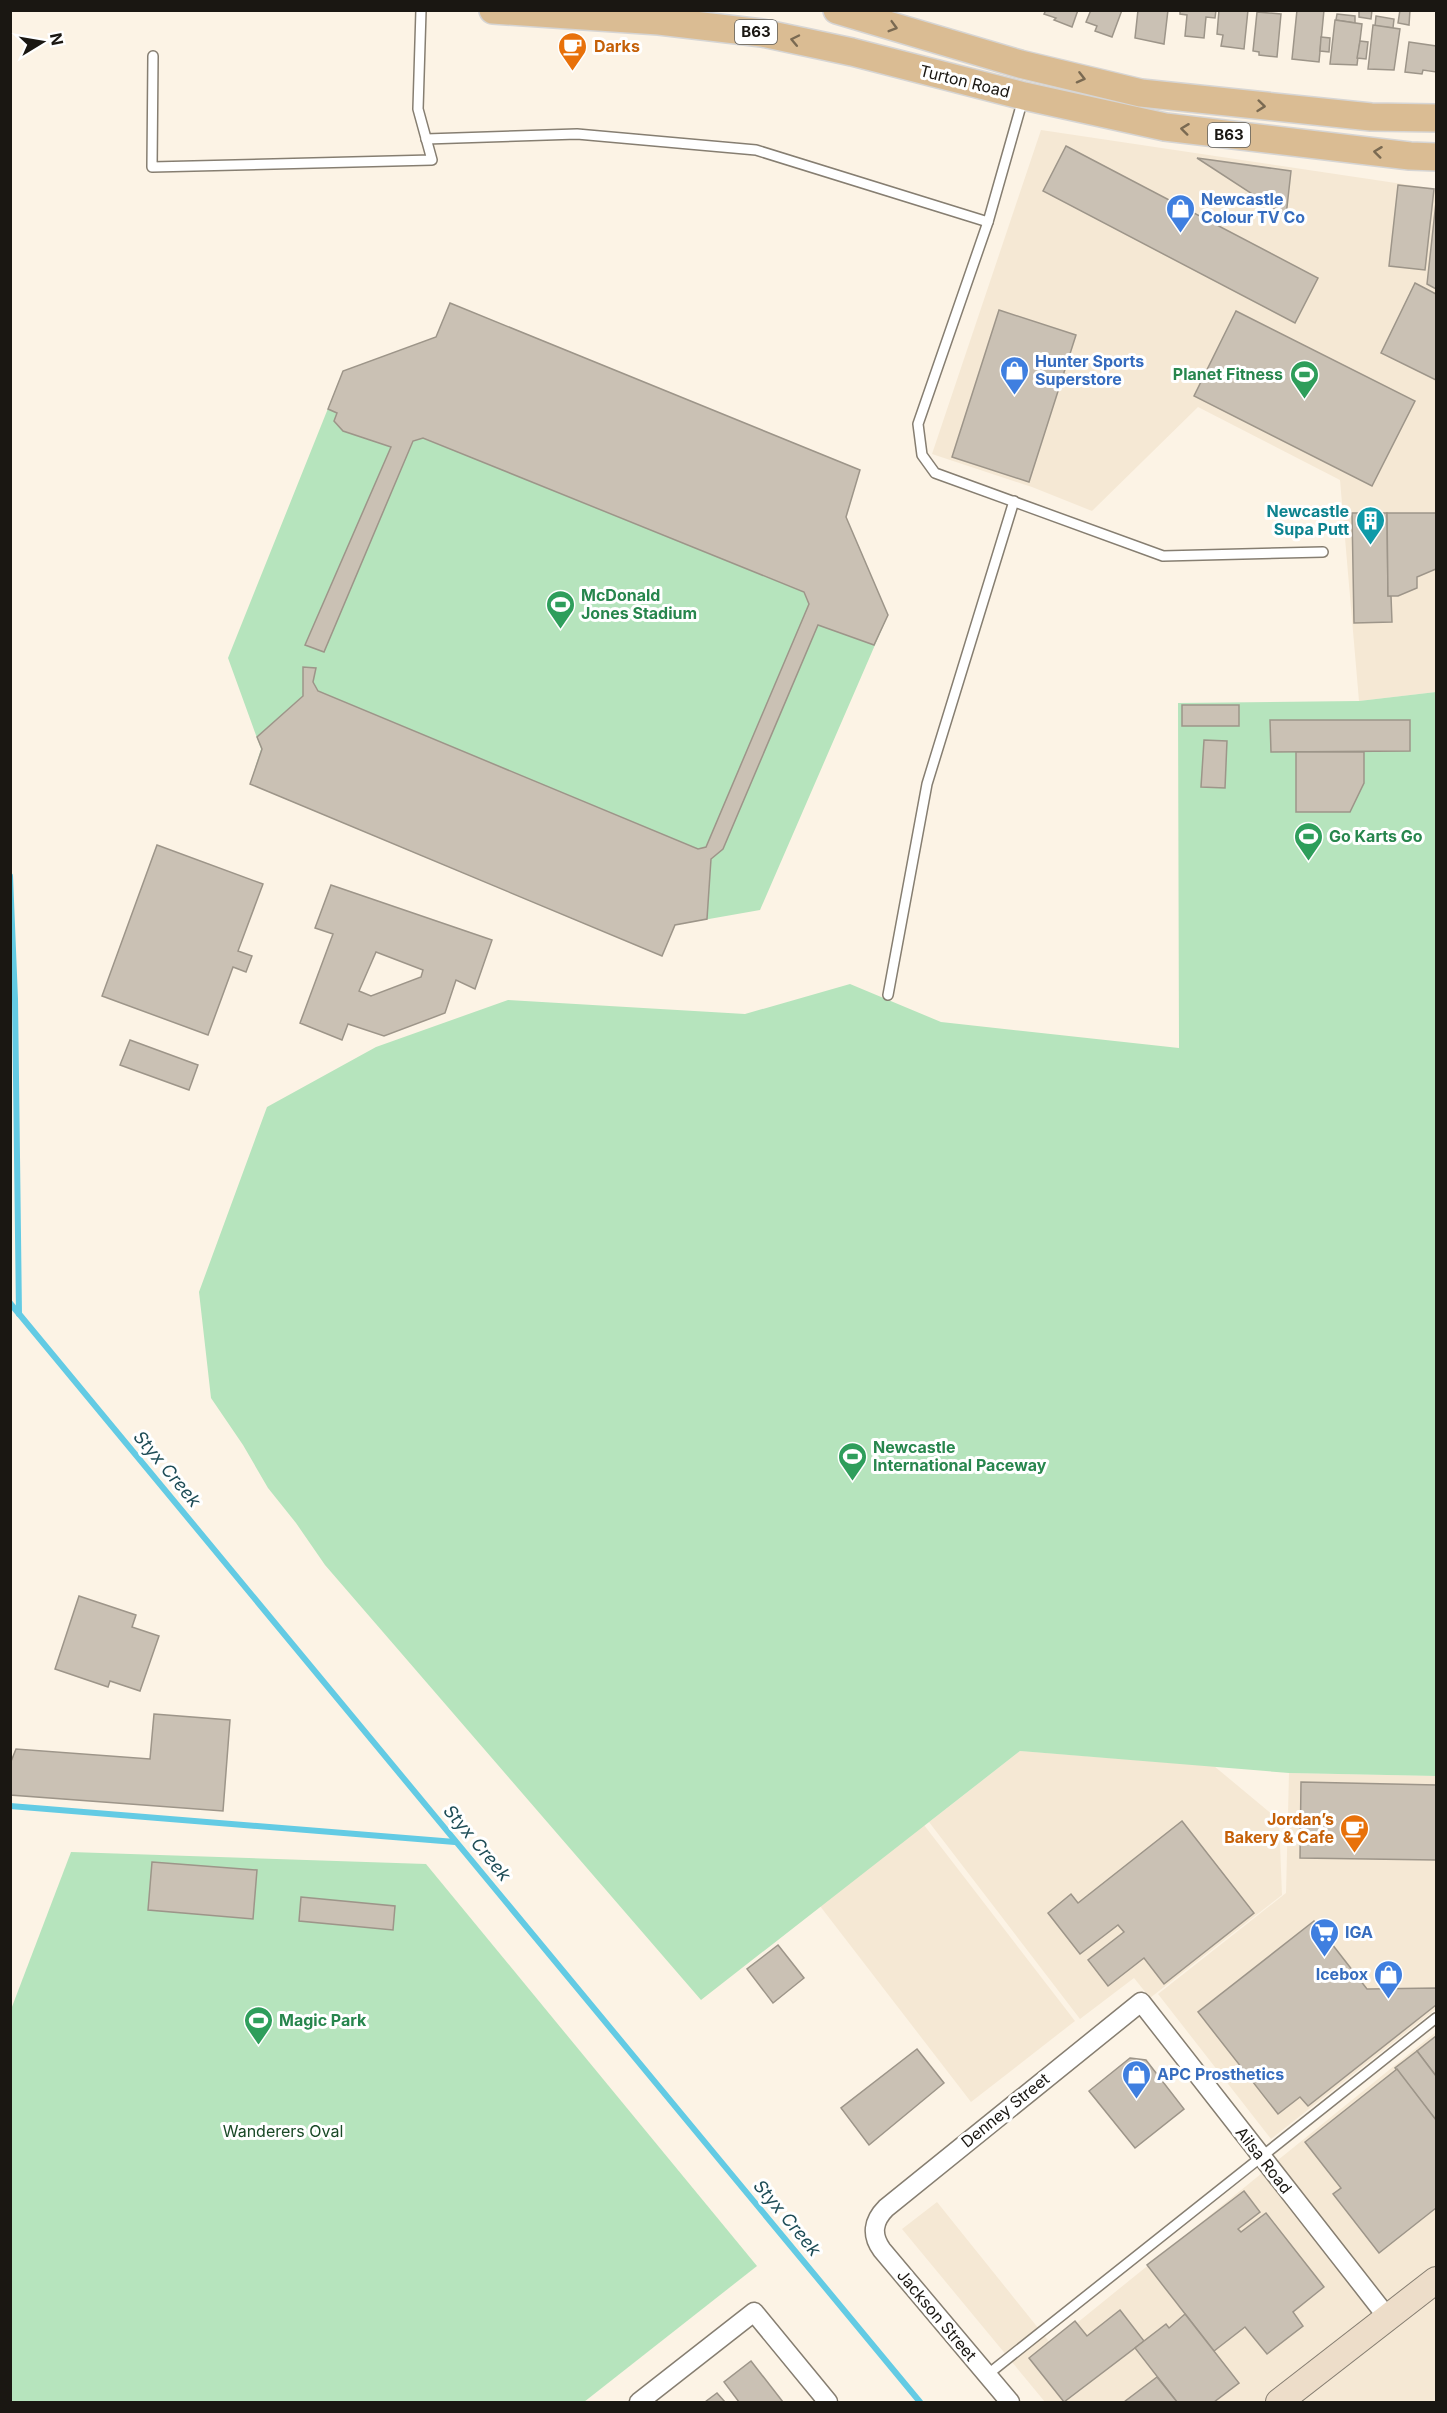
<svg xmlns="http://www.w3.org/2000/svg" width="1447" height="2413" font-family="Inter,sans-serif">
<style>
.built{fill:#f5e8d4}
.green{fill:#b6e4bd}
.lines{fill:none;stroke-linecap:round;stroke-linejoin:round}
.stream{stroke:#63cbe4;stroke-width:6}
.building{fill:#cac1b4;stroke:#9d9589;stroke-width:1.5;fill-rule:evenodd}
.lane-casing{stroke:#867e71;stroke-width:12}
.street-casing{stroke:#867e71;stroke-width:21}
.secondary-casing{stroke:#867e71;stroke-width:28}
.primary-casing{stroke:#d6d5d4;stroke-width:30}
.lane{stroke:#fff;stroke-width:9}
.street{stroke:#fff;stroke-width:18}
.secondary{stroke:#edddc9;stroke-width:26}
.primary{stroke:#dabc93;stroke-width:27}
.oneway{stroke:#7a6a52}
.labels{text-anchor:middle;stroke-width:6;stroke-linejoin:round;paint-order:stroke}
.shield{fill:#fff;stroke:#5f5d59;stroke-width:1.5}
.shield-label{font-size:15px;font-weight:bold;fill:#1a1712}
.food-label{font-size:16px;font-weight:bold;fill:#c56008;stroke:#fff;text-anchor:start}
.street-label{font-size:16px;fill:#1a1712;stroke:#fff}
.shop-label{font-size:16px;font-weight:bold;fill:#366cbe;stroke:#fff;text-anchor:start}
.leisure-label{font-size:16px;font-weight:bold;fill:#27864d;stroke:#fff;text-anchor:start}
.culture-label{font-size:16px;font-weight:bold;fill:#0d838f;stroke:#fff;text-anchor:end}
.park-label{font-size:16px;fill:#194926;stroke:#fff}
.water-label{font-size:18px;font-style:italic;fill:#1d4c56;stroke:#fff}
</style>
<rect width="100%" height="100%" fill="#fcf3e5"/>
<!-- built -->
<g class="built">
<path d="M1041 130 1436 189V692L1359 701 1340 480 1198 407 1092 511 1032 487 932 454Z"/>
<path d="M1020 1751 1214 1766 1279 1820 1282 1895 1150 1998 1134 1978 1080 2019 929 1822Z"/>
<path d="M1289 1773 1436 1776V2009L1271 2139 1158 1994 1286 1893Z"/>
<path d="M924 1825 1075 2021 971 2102 820 1906Z"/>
<path d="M1436 2032V2402H1045L902 2229 937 2202 1051 2344Z"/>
</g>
<!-- green -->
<g class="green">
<path d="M450 303 860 470 846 517 888 615 760 910 675 925 662 956 250 784 261 749 228 658 343 371 436 337Z"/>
<path d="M1436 692V1776L1289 1773 1020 1751 701 2000 325 1565 296 1523 268 1488 243 1445 211 1398 199 1292 267 1107 376 1047 508 1000 745 1014 850 984 941 1022 1179 1048 1178 703 1359 701Z"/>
<path d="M71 1852 426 1864 757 2266 584 2402H11L10 2012Z"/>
</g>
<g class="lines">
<!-- stream -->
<g class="stream">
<path d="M10 876 15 999 19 1314"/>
<path d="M10 1303 920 2402"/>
<path d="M10 1806 455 1842"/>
</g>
</g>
<!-- building -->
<g class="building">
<path d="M1046 10H1078L1072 27 1054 20 1056 18 1044 14Z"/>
<path d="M1091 10H1122L1112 37 1095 31 1097 26 1086 22Z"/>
<path d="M1138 10H1168L1164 44 1135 38Z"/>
<path d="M1180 10H1216L1215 18 1206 17 1204 38 1185 36 1187 15 1180 14Z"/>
<path d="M1219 10H1248L1244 49 1221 46 1223 35 1217 34Z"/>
<path d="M1297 10H1324L1319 62 1292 59Z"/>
<path d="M1359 10H1372L1371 19 1359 17Z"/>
<path d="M1400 10H1410L1409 25 1398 23Z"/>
<path d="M1257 12 1281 14 1277 57 1259 55V52L1253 51Z"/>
<path d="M1337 14 1355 16V23L1336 20Z"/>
<path d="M1376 16 1394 19 1393 28 1375 26Z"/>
<path d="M1335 20 1362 24 1357 65 1330 64Z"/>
<path d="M1373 25 1400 29 1394 70 1368 69Z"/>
<path d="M1321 37 1330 38 1329 52 1320 51Z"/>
<path d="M1360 41 1368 42 1366 59 1357 58Z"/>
<path d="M1409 42 1436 46V72L1423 70 1422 74 1405 72Z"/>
<path d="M1066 146 1318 278 1295 323 1043 191Z"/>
<path d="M1197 158 1291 171 1286 216Z"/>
<path d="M1398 185 1434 189 1425 270 1389 266Z"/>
<path d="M1436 202V289L1427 284Z"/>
<path d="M1415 283 1436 294V380L1381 353Z"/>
<path d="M450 303 860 470 846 517 888 615 874 645 818 625 723 849 711 859 707 919 675 925 662 956 250 784 262 749 257 737 303 696V667L316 668 313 682 318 691 698 849 706 847 809 604 804 592 423 438 413 441 324 652 305 645 391 447 343 431 334 421 337 413 328 409 343 371 436 337Z"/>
<path d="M999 310 1076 335 1029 482 952 457Z"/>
<path d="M1236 311 1415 401 1372 486 1194 396Z"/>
<path d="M1352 513H1387L1388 596H1391L1392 622 1354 623Z"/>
<path d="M1387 513H1436V569L1417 577V588L1398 596H1388Z"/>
<rect x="1182" y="705" width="57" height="21"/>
<path d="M1270 720H1410V751L1271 752Z"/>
<path d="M1204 740 1227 741 1225 788 1201 787Z"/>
<path d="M1296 752H1364V783L1350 812H1296Z"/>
<path d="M157 845 263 884 238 951 252 956 246 972 233 967 208 1035 102 996Z"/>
<path d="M331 885 492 940 475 989 456 980 445 1013 384 1036 348 1024 342 1040 300 1023 333 934 315 928ZM376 952 423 970 421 977 371 996 359 991Z"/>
<path d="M130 1040 198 1065 189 1090 120 1065Z"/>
<path d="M79 1596 136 1615 132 1627 159 1636 140 1691 110 1681 108 1687 55 1669Z"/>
<path d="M154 1714 230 1720 223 1811 10 1795V1764L16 1749 150 1759Z"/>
<path d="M1301 1782 1436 1785V1860L1300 1858Z"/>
<path d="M1182 1821 1254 1913 1164 1984 1144 1958 1108 1986 1088 1960 1124 1932 1118 1925 1080 1954 1048 1913 1071 1894 1078 1903Z"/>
<path d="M152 1862 257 1870 253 1919 148 1910Z"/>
<path d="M301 1897 395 1906 393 1930 299 1921Z"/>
<path d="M1314 1921 1367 1989 1436 1988V2005L1308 2106 1300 2097 1278 2114 1198 2012Z"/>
<path d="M778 1945 804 1978 773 2003 747 1969Z"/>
<path d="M1436 2036V2076L1417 2051Z"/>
<path d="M917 2049 944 2083 869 2145 841 2108Z"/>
<path d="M1417 2051 1436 2076V2120L1395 2068Z"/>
<path d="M1130 2058 1146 2060 1184 2109 1135 2148 1089 2091Z"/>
<path d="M1397 2069 1436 2120V2208L1379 2253 1333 2194 1341 2188 1305 2142Z"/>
<path d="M1244 2191 1260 2212 1238 2229 1241 2232 1266 2213 1324 2287 1293 2312 1303 2326 1267 2354 1245 2327 1214 2351 1147 2265Z"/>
<path d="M1120 2310 1144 2341 1064 2402 1029 2358 1075 2321 1087 2336Z"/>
<path d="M1185 2314 1239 2383 1214 2402H1177L1135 2348 1166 2324 1169 2328Z"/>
<path d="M751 2361 783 2402H739L724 2382Z"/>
<path d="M1157 2377 1177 2402H1124Z"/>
<path d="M717 2393 725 2402H705Z"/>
</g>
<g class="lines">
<defs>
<g id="lane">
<path d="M153 56 152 167 432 160 418 109 421 10"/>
<path d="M1023 99 988 222 918 424 922 455 935 473 1163 556 1323 552"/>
<path d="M426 139 577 134 756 150 988 222"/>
<path d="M888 995 927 784 1014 501"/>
<path d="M987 2375 1436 2018"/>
</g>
<g id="street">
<path d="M639 2402 754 2312 828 2402"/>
<path d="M1010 2402 882 2250C871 2235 873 2221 886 2208L1141 2002 1388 2318"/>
</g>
<path id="secondary" d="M1279 2402 1436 2280"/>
<g id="primary">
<path d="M493 10 659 21 762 33 852 52 1024 96 1165 127 1410 156 1436 157"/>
<path d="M837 10 1020 64 1141 93 1371 117 1436 118"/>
</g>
</defs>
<!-- lane casing -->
<use href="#lane" class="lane-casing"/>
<!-- street casing -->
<use href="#street" class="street-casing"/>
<!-- secondary casing -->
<use href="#secondary" class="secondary-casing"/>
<!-- primary casing -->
<use href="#primary" class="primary-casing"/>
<!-- lane -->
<use href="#lane" class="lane"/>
<!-- street -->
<use href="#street" class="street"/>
<!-- secondary -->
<use href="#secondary" class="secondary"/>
<!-- primary -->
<use href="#primary" class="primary"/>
</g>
<!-- one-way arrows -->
<defs><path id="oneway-chevron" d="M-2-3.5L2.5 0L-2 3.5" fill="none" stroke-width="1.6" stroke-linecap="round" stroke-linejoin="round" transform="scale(1.5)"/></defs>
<g class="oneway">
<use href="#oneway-chevron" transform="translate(893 27) rotate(16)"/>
<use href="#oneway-chevron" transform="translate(795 40) rotate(-168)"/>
<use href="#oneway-chevron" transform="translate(1081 78) rotate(14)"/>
<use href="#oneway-chevron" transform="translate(1261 106) rotate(6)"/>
<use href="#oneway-chevron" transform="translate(1185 129) rotate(-173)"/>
<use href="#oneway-chevron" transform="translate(1378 152) rotate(-173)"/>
</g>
<!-- icons -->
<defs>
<symbol id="cafe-pin" viewBox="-11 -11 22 30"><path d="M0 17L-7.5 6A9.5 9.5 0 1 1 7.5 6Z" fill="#e8710a" stroke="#fff"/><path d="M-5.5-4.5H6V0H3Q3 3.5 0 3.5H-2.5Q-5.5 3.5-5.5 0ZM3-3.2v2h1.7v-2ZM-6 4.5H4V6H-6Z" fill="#fff"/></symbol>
<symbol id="shop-pin" viewBox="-11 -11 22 30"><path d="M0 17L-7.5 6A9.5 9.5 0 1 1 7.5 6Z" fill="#3f7fe0" stroke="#fff"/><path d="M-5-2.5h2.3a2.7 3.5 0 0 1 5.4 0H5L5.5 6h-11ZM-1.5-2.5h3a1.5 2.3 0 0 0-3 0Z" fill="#fff"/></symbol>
<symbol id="stadium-pin" viewBox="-11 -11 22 30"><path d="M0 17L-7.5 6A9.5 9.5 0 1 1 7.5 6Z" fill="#2e9e5b" stroke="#fff"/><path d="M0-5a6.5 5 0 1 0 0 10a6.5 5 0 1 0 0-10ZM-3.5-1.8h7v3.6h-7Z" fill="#fff"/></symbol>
<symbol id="building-pin" viewBox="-11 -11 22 30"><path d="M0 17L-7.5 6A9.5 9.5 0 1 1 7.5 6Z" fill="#0f9aa8" stroke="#fff"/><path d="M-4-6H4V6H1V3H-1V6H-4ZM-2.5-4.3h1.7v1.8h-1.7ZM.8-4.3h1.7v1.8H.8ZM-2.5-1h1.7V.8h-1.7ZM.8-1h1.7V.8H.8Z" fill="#fff"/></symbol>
<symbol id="supermarket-pin" viewBox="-11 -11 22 30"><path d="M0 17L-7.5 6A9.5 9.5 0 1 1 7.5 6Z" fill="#3f7fe0" stroke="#fff"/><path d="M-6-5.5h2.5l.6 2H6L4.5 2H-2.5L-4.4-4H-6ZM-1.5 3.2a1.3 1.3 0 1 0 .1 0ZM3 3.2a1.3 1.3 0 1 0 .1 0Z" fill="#fff"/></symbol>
</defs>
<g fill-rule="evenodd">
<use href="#cafe-pin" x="556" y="30" width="33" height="45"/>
<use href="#shop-pin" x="1164" y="192" width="33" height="45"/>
<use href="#shop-pin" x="998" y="354" width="33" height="45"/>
<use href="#stadium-pin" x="1288" y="358" width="33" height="45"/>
<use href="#building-pin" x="1354" y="504" width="33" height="45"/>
<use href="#stadium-pin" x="544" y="588" width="33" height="45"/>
<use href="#stadium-pin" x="1292" y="820" width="33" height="45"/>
<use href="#stadium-pin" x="836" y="1440" width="33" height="45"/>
<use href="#cafe-pin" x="1338" y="1812" width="33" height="45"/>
<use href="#supermarket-pin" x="1308" y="1916" width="33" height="45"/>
<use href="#shop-pin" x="1372" y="1958" width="33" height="45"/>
<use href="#stadium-pin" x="242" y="2004" width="33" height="45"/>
<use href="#shop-pin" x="1120" y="2058" width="33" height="45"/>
</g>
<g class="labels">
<!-- shield labels -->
<g class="shield">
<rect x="735" y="20" width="42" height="24" rx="4.5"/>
<rect x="1208" y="123" width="42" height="24" rx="4.5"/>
</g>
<g class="shield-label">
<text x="756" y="37">B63</text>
<text x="1229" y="140">B63</text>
</g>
<!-- food labels -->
<g class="food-label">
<text x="594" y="52">Darks</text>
<text x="1334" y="1825" text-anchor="end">Jordan’s<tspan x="1334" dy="18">Bakery &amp; Cafe</tspan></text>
</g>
<!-- street labels -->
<g class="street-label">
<text transform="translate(965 81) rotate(14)" y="6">Turton Road</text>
<text transform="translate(1005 2110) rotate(-39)" y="6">Denney Street</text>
<text transform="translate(1264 2160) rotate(52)" y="6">Ailsa Road</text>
<text transform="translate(937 2315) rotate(50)" y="6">Jackson Street</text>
</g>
<!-- shop labels -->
<g class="shop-label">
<text x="1201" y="205">Newcastle<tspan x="1201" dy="18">Colour TV Co</tspan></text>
<text x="1035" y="367">Hunter Sports<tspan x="1035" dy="18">Superstore</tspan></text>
<text x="1345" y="1938">IGA</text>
<text x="1368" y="1980" text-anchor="end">Icebox</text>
<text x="1157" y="2080">APC Prosthetics</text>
</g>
<!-- leisure labels -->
<g class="leisure-label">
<text x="1283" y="380" text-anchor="end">Planet Fitness</text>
<text x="581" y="601">McDonald<tspan x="581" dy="18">Jones Stadium</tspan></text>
<text x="1329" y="842">Go Karts Go</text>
<text x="873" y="1453">Newcastle<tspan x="873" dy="18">International Paceway</tspan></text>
<text x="279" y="2026">Magic Park</text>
</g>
<!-- culture labels -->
<g class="culture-label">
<text x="1349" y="517">Newcastle<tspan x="1349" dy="18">Supa Putt</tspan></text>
</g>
<!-- park labels -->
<g class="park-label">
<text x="283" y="2137">Wanderers Oval</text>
</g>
<!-- water labels -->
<g class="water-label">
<text transform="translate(167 1469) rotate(50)" y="6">Styx Creek</text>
<text transform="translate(477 1843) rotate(50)" y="6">Styx Creek</text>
<text transform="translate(787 2218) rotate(50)" y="6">Styx Creek</text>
</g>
</g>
<!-- border -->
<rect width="1447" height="2413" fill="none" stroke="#1a1712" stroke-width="24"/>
<!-- north arrow -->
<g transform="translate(42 42) rotate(79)" stroke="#ffffff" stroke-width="4.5" paint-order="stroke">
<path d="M0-4.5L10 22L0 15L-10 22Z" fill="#1a1712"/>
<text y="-9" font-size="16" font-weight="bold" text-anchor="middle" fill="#1a1712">N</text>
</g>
</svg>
